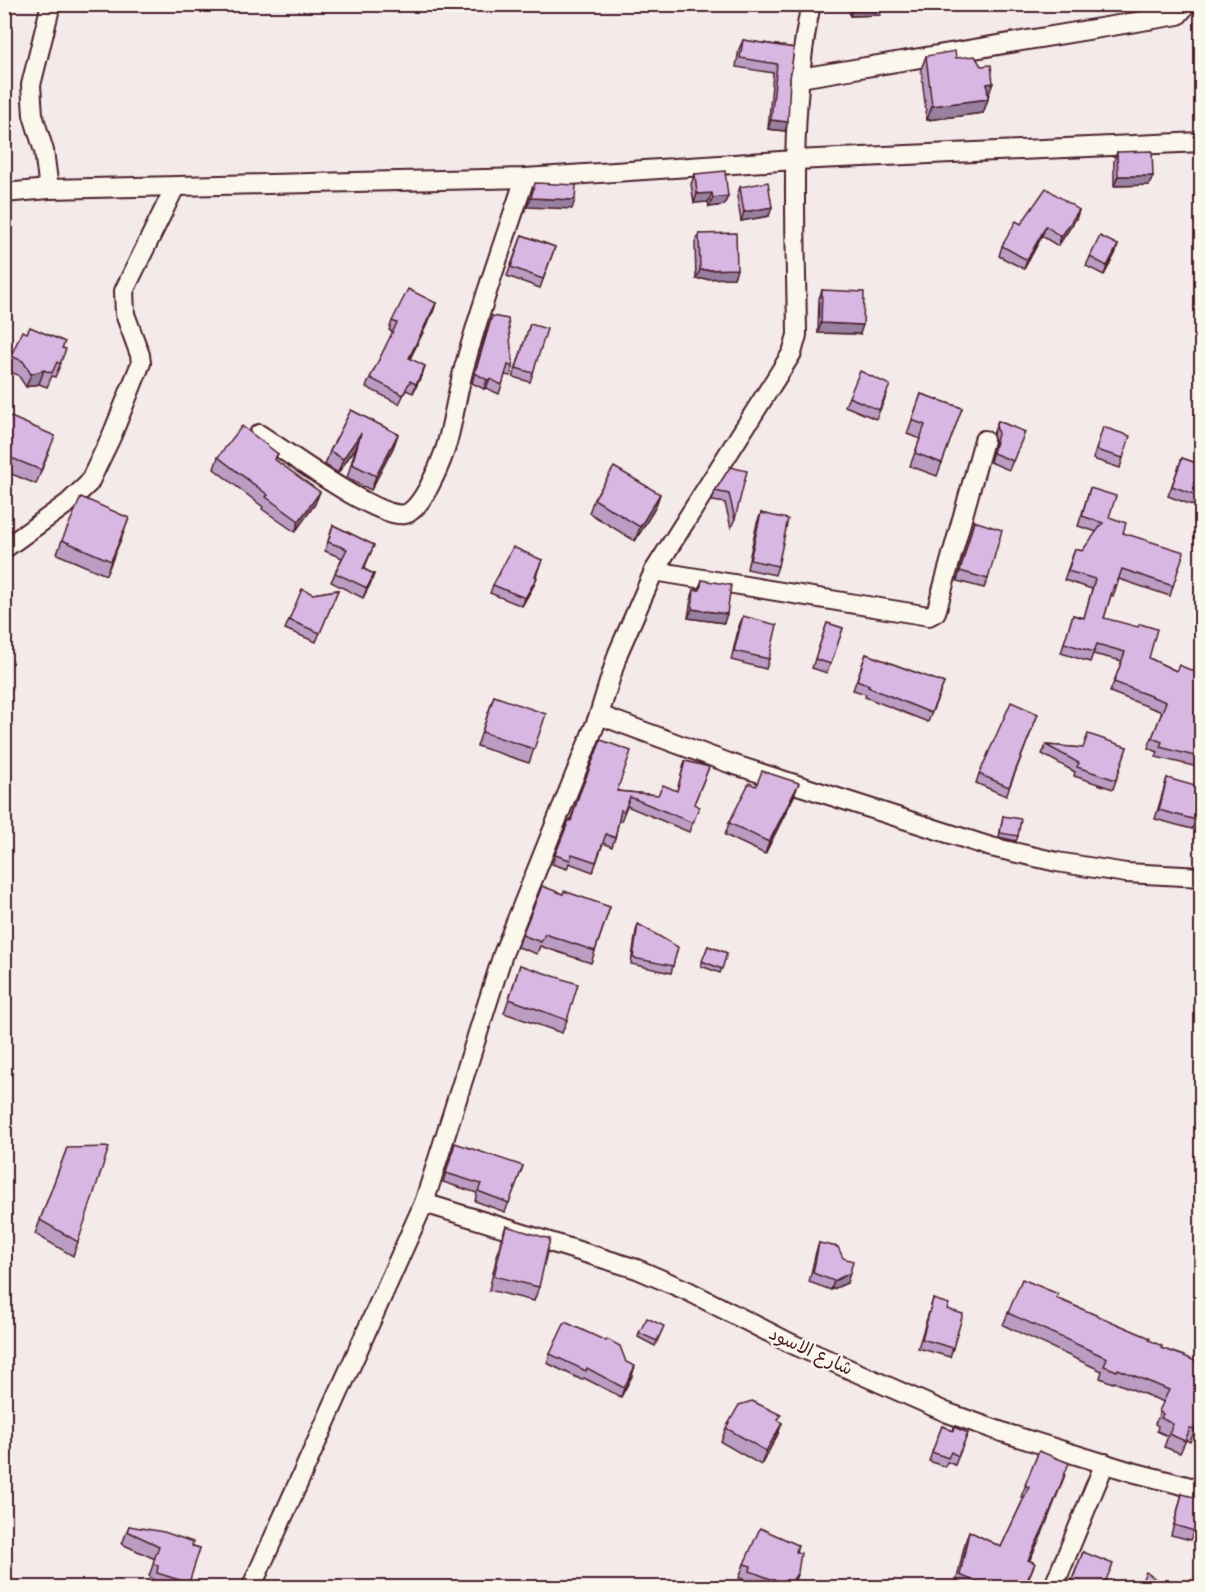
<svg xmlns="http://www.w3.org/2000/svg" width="1206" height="1592" font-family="'Balsamiq Sans','Playpen Sans Arabic',sans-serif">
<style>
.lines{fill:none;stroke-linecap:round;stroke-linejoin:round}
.street-casing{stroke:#4a1f2b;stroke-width:22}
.street{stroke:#fbf7ec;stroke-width:18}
.wall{fill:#bb9dc3;stroke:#4a1f2b;stroke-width:1.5}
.shaded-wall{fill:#98809f;stroke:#4a1f2b;stroke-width:1.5}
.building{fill:#d9b7e3;stroke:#4a1f2b;stroke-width:1.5}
.labels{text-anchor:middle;stroke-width:4.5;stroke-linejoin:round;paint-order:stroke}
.street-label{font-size:18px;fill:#4a1f2b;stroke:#fbf7ec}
</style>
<rect width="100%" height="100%" fill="#f4eaea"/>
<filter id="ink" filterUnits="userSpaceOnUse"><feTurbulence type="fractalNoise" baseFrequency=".0167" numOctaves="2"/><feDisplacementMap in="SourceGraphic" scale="12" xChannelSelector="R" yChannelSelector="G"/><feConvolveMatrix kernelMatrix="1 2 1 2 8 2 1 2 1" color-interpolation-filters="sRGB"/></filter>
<g filter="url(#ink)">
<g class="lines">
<defs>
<g id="street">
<path d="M800 78 1178 15 1187 4"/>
<path d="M49 189 44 151 33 115 31 85 51 4"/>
<path d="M4 193 49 189 525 178 795 160 1202 142"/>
<path d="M259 434C286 451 378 520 405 514 421 511 440 465 445 450 454 421 457 390 466 361 483 299 505 239 525 178"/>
<path d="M4 549 68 503 89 483 112 435 141 363 140 355 125 314 124 291 175 187"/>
<path d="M654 571 929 616 936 612 937 609 984 440"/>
<path d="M599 715 729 763 991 847 1057 862 1126 873 1202 877"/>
<path d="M424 1203 637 1269 688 1291 790 1343 948 1413 1005 1433 1132 1472 1202 1490"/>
<path d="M251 1588 424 1203 503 954 599 715 618 653 654 571 792 353 797 335C796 225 788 113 811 4"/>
<path d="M1053 1588 1105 1463"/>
</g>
</defs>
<!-- street casing -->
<use href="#street" class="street-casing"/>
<!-- street -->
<use href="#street" class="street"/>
</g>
<!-- wall -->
<g class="wall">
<path d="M849 4H884L880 15 850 16Z"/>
<path d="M743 40 794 48 790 78 785 131 768 129 773 73 736 67 739 49Z"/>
<path d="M926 56 956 58 988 97V99L983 113 927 120 921 69Z"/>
<path d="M1117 152 1153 176 1149 185 1114 186V161Z"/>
<path d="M695 174 728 196 724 205 709 207 708 202 694 203 691 184Z"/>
<path d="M740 187 769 216 741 221 737 196Z"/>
<path d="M1079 210 1076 219 1058 246 1042 236 1024 269 999 256 1002 246 1021 224Z"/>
<path d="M699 234 737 269 734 278 696 279 695 243Z"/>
<path d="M522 235 555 247 540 288 507 276Z"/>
<path d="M1118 245 1115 254 1104 275 1086 266 1090 257Z"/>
<path d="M822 290 860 334 818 333 819 299Z"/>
<path d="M436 303 433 312 410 359 425 366 413 393 406 390 399 404 366 387 370 378 393 332 389 330 392 321Z"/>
<path d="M492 316 513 367 510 376 505 375 499 394 486 388 484 389 472 383 486 333Z"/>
<path d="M530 324 533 373 530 382 513 377Z"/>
<path d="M63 348 61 363 55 377 52 376 47 387 39 384 26 387 18 375 6 370 11 356Z"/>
<path d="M887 394 876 419 845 406 849 397Z"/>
<path d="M921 394 962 408 937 476 910 466 920 439 907 434Z"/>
<path d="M351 410 398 434 393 448 371 490 347 478 356 447 338 473 325 465 330 451Z"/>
<path d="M4 414 50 449 36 484 4 471Z"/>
<path d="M998 421 1025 432 1009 470 990 462 995 443 993 434Z"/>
<path d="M1100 437 1123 458 1120 468 1093 459Z"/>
<path d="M278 454 275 460 315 504 295 532 262 509 263 507 214 469 218 457Z"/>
<path d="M1182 458 1202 465V500H1200L1197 507 1168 496Z"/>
<path d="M730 467 735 519 731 528 725 503 712 501 715 491Z"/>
<path d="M1090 488 1109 517 1173 586 1170 596 1119 579 1113 596 1111 595 1104 618 1149 658 1176 671 1202 675V768L1156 757 1158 752 1148 748 1162 712 1110 692 1122 661 1093 654 1090 662 1061 653 1073 615 1084 618 1092 589 1064 580 1075 549 1082 551 1097 532 1078 526Z"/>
<path d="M660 494 655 508 635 541 589 513 594 499Z"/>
<path d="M761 513 778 566 775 575 747 569 757 523Z"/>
<path d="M129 518 106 575 57 554 62 540Z"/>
<path d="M974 521 988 579 984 588 957 581Z"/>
<path d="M333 525 374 545 364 569 374 574 363 598 331 582 342 558 325 551Z"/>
<path d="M542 560 536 576 534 585 522 606 490 593 493 585Z"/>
<path d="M702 580 724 623 688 618 691 599 694 590H698Z"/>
<path d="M338 590 316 642 285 629 289 620 313 594Z"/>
<path d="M743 616 769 659 766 669 731 660 739 626Z"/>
<path d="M827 623 843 628 827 673 812 668Z"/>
<path d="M866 654 944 683 928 722 865 697 866 694 853 690Z"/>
<path d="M494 696 534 749 529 763 477 746Z"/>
<path d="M1038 714 1006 796 976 783 979 774Z"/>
<path d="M601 740 617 791 658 795 677 791 685 761 709 767 694 804 699 807 689 832 627 806 621 821 619 820 615 838 612 847 603 843 593 872 569 863 567 869 552 864 569 820 570 821 576 804Z"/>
<path d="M1046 745 1083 748 1127 747 1113 789 1074 776 1075 772 1042 754Z"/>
<path d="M1167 778 1196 820 1192 829 1155 819Z"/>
<path d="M756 786 794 796 765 854 725 835 729 823Z"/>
<path d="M1003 816 1018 836 1016 841 999 837Z"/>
<path d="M563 894 610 907 591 963 540 946 537 954 518 947 522 935Z"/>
<path d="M638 924 673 966 671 973 631 964 636 931Z"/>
<path d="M708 946 727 953 720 973 701 966Z"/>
<path d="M520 965 567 1020 562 1033 504 1013Z"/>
<path d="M67 1148 78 1242 73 1256 35 1234Z"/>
<path d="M452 1153 523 1166 505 1212 475 1201 477 1193 443 1182Z"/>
<path d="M506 1226 539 1287 534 1301 489 1290 501 1239Z"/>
<path d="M819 1243 847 1283 831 1290 809 1282 816 1252Z"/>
<path d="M1057 1298 1149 1340 1161 1348 1202 1364V1433L1195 1430 1190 1442 1186 1440 1180 1453 1164 1447 1168 1436 1157 1431 1158 1426 1155 1424 1164 1402 1114 1382 1113 1383 1100 1378 1102 1371 1003 1325 1008 1313Z"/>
<path d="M933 1299 947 1309 953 1348 950 1357 918 1348Z"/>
<path d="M662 1330 655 1346 638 1337 639 1333Z"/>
<path d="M606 1341 632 1376 621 1397 584 1378 582 1380 547 1363 550 1354Z"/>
<path d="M782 1423 777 1436 761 1465 721 1442 726 1428Z"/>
<path d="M942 1426 953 1431 968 1433 955 1465 947 1462 945 1467 929 1461Z"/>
<path d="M1039 1451 1042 1534 1029 1561 1035 1563 1025 1587H955L965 1543 969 1531 1001 1547 1024 1498 1021 1497Z"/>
<path d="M1182 1494 1194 1531 1191 1540 1171 1535Z"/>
<path d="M129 1526 200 1548 187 1587H156L152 1586 154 1580 149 1576 155 1559 122 1544Z"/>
<path d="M796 1552 798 1572 791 1587H753L745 1584 746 1580 739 1578 744 1564Z"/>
<path d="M1083 1552 1104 1587H1069Z"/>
</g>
<!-- shaded-wall -->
<g class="shaded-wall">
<path d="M854 4H884L880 15 850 16Z"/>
<path d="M993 83 988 97 987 84Z"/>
<path d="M988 99 983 113 927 120 932 106Z"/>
<path d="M771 120 788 122 785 131 768 129Z"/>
<path d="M1118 176H1153L1149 185 1114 186Z"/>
<path d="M712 193 708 202 694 203 697 194Z"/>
<path d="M728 196 724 205 709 207 713 198Z"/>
<path d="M531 198 575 200 572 209 527 207Z"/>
<path d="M772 207 769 216 741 221 744 212Z"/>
<path d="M1079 210 1076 219 1058 246 1061 237Z"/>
<path d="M1046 226 1042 236 1024 269 1027 260Z"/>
<path d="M1118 245 1115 254 1104 275 1107 266Z"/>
<path d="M737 269 734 278 696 279 700 270Z"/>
<path d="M436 303 433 312 405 367 409 358Z"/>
<path d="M821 323 863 325 860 334 818 333Z"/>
<path d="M425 366 422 375 413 393 416 384Z"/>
<path d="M44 370 39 384 26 387 31 374Z"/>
<path d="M490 379 486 388 484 389 487 380Z"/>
<path d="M361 433 356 447 338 473 343 459Z"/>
<path d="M398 434 393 448 371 490 376 476Z"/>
<path d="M320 492 315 504 295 532 299 521Z"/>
<path d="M660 494 655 508 635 541 640 527Z"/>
<path d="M129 518 124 532 106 575 111 561Z"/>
<path d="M374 574 371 583 363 598 367 588Z"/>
<path d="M537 577 534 585 522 606 525 598Z"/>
<path d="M692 609 727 614 724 623 688 618Z"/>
<path d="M799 783 794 796 765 854 769 842Z"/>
<path d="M850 1273 847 1283 831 1290 834 1281Z"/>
<path d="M635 1366 632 1376 621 1397 624 1388Z"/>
<path d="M782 1423 777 1436 761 1465 766 1451Z"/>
<path d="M1065 1475 1042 1534 1024 1572 1028 1560Z"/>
<path d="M798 1572 793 1585 791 1587H788Z"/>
</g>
<!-- building -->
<g class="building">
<path d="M743 40 794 48 790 78 788 122 771 120 777 64 740 58Z"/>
<path d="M955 51 956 58 975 56 981 66 991 65 993 83 987 84 988 99 932 106 926 56Z"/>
<path d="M1152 151 1153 176H1118L1117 152Z"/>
<path d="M725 171 728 196 713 198 712 193 697 194 695 174Z"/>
<path d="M768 182 772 207 744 212 740 187Z"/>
<path d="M535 183 576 185 575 200 531 198Z"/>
<path d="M1046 188 1079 210 1061 237 1046 226 1027 260 1002 246 1016 221 1021 224Z"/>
<path d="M736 233 737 269 700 270 699 234Z"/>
<path d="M522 235 555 247 543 279 511 267Z"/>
<path d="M1100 236 1118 245 1107 266 1090 257Z"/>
<path d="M408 289 436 303 409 358 425 366 416 384 410 381 403 395 370 378 397 323 392 321Z"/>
<path d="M822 290 864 292 863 325 821 323Z"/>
<path d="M492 316 508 319 513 367 508 365 502 385 490 379 487 380 475 373Z"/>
<path d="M530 324 547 329 533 373 516 368Z"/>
<path d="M30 327 65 342 62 348 66 349 60 364 57 362 52 373 44 370 31 374 23 361 11 356 22 331 27 333Z"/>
<path d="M860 371 890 385 879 410 849 397Z"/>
<path d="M921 394 962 408 942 463 915 453 925 425 912 420Z"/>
<path d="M351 410 398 434 376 476 352 464 361 433 343 459 330 451Z"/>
<path d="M4 414 55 436 41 470 4 455Z"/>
<path d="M998 421 1025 432 1013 461 993 453 998 434 996 425Z"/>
<path d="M242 426 278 454 274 459 320 492 299 521 266 497 268 495 218 457Z"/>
<path d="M1103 427 1130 436 1123 458 1096 450Z"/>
<path d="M1182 458 1202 465 1201 497 1172 486Z"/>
<path d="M614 467 660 494 640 527 594 499Z"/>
<path d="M730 467 747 471 735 519 729 494 715 491Z"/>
<path d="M1090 488 1116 496 1109 517 1126 523 1123 533 1184 552 1173 586 1122 569 1116 586 1114 585 1104 618 1138 627 1140 624 1157 629 1149 658 1176 671 1179 665 1202 675V758L1160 747 1162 742 1152 738 1166 702 1114 682 1125 652 1097 644 1094 652 1064 643 1073 615 1084 618 1095 579 1068 571 1075 549 1082 551 1103 523 1082 516Z"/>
<path d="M81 497 129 518 111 561 62 540Z"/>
<path d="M761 513 788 519 778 566 750 560Z"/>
<path d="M974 521 1002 530 988 579 960 571Z"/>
<path d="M333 525 374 545 363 569 374 574 367 588 335 573 347 549 328 542Z"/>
<path d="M513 547 542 560 535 576 537 577 525 598 493 585Z"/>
<path d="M702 580 731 585 727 614 692 609 694 590H700Z"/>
<path d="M302 589 313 594 338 590 320 633 289 620Z"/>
<path d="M743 616 777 625 769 659 734 651Z"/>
<path d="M827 623 843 628 831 664 815 659Z"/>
<path d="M866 654 944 683 931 713 868 687 869 685 857 680Z"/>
<path d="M494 696 546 714 534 749 482 732Z"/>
<path d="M1011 702 1038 714 1009 787 979 774Z"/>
<path d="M1088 734 1127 747 1116 780 1077 767 1079 763 1046 745 1083 748Z"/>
<path d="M601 740 631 751 617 791 658 795 663 785 677 791 685 761 709 767 694 804 699 807 693 823 630 797 624 812 621 810 615 838 606 834 596 862 572 854 570 860 555 855 569 820 571 821 579 795Z"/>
<path d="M762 771 799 783 769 842 729 823 749 783 756 786Z"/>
<path d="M1167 778 1202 788V798L1196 820 1159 810Z"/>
<path d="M1003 816 1021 819 1018 836 1000 833Z"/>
<path d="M542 886 563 894 564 891 610 907 595 951 545 934 541 942 522 935Z"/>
<path d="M638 924 678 947 673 966 633 958Z"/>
<path d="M708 946 727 953 722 969 702 961Z"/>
<path d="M520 965 578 984 567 1020 509 999Z"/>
<path d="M455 1143 523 1166 509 1203 478 1191 481 1184 446 1173Z"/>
<path d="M109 1147 78 1242 40 1220 67 1148Z"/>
<path d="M506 1226 550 1239 539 1287 494 1276Z"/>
<path d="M819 1243 838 1247 843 1258 853 1261 850 1273 834 1281 813 1273Z"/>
<path d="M1022 1279 1058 1294 1056 1298 1150 1338 1149 1340 1162 1346 1161 1348 1184 1356 1202 1364V1419L1199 1418 1195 1429 1190 1428 1185 1441 1169 1434 1173 1424 1161 1418 1163 1414 1159 1411 1169 1390 1118 1369 1117 1371 1104 1366 1107 1358 1008 1313Z"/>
<path d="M933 1299 949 1304 947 1309 963 1314 953 1348 922 1339Z"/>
<path d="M647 1318 664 1326 657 1341 639 1333Z"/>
<path d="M565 1322 606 1341 607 1339 620 1346 626 1362 635 1366 624 1388 587 1368 586 1371 550 1354Z"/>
<path d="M752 1401 781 1415 778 1420 782 1423 766 1451 726 1428 739 1405Z"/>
<path d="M942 1426 953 1431 954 1427 968 1433 958 1456 951 1452 948 1458 932 1452Z"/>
<path d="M1039 1451 1069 1463 1046 1522 1028 1560 1035 1563 1024 1587H988L960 1575 969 1531 1001 1547 1029 1487 1025 1485Z"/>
<path d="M1182 1494 1202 1499 1194 1531 1174 1525Z"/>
<path d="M129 1526 164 1532 193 1542 192 1546 200 1548 189 1583 157 1573 158 1566 153 1563 159 1546 127 1531Z"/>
<path d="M760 1528 798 1545 796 1552 801 1553 798 1572 789 1586 750 1571 751 1566 744 1564Z"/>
<path d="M1083 1552 1113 1564 1103 1587H1082L1071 1583Z"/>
<path d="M1146 1572 1165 1586 1166 1587H1139Z"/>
</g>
</g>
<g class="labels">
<!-- street labels -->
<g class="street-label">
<text transform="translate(811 1351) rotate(25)" y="6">شارع الاسود</text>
</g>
</g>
<!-- margin -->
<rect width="1206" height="1592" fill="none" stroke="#fbf7ec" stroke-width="24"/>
<rect x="12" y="12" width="1182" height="1568" fill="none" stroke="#4a1f2b" stroke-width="2" filter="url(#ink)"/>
</svg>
